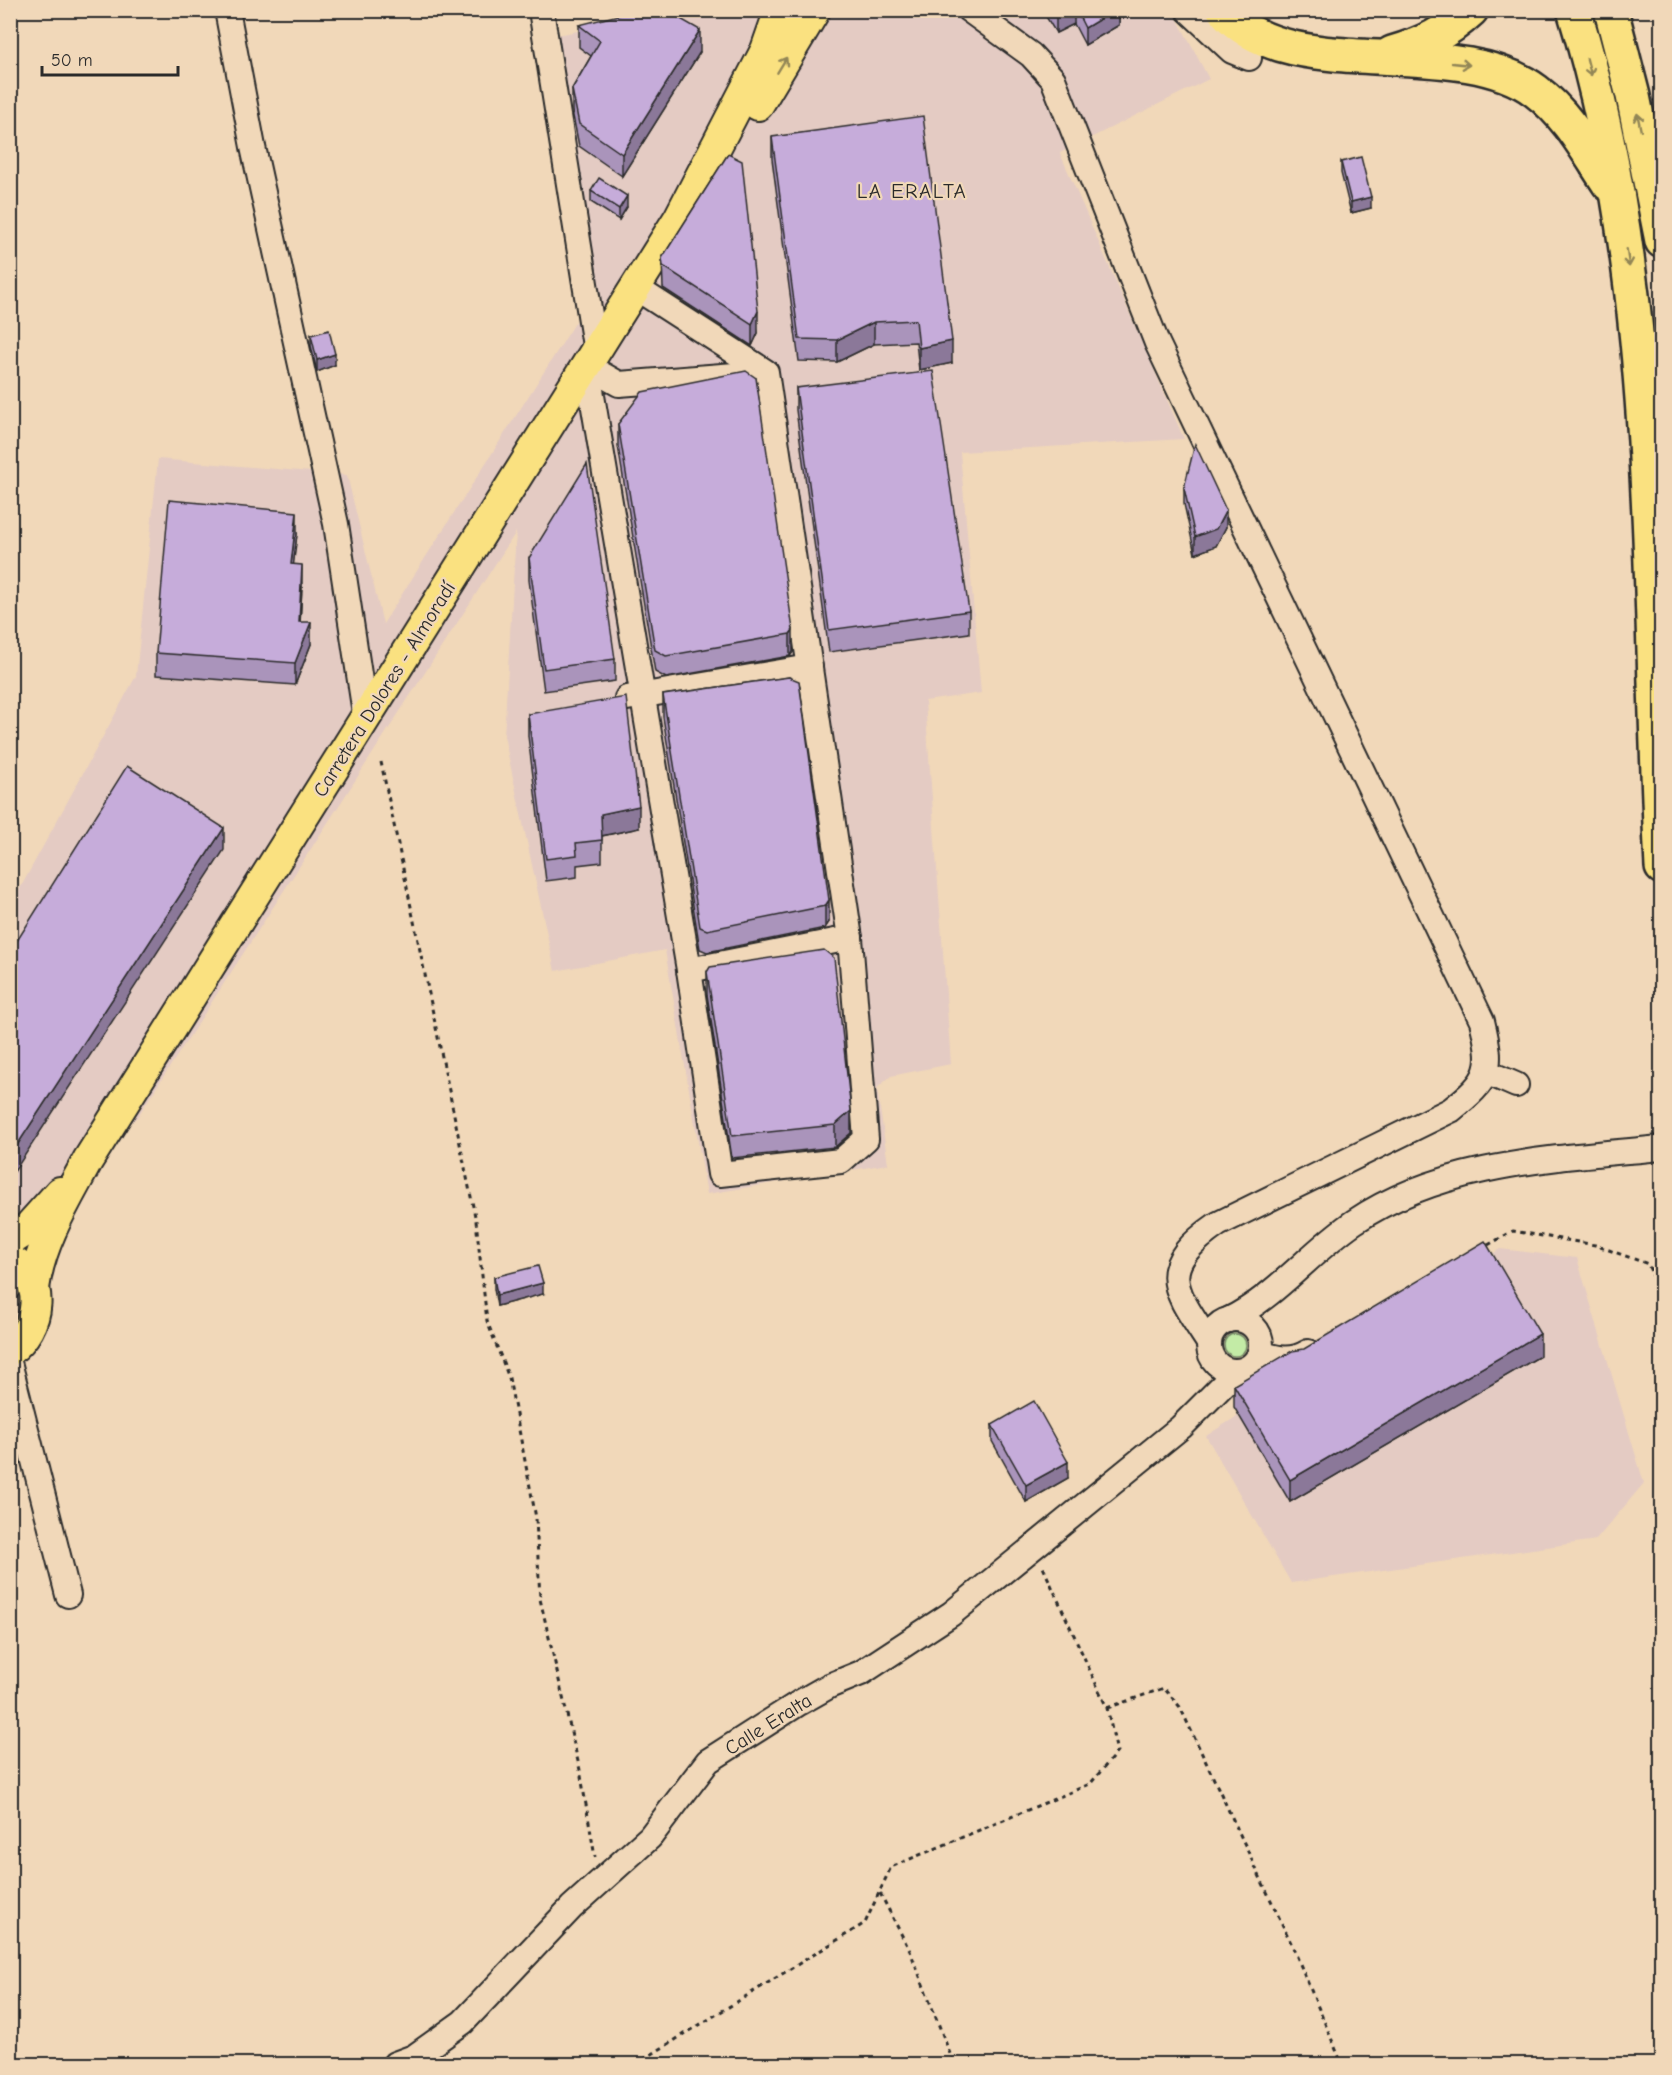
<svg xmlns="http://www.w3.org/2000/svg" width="1672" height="2075" font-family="'Comic Neue',sans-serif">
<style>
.built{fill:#e4cbc3}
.green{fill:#c3eba6;stroke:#778b68;stroke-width:1.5}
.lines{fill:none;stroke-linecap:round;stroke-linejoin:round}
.minor-casing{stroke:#2b2b2b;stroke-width:28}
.major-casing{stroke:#2b2b2b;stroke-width:34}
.highway-casing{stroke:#2b2b2b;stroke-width:38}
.path{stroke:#2b2b2b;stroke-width:3;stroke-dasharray:4.5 4.5;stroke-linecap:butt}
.minor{stroke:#f1d8b9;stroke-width:24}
.major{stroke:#fae180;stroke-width:30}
.highway{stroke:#fae180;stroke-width:33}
.wall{fill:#aa94bb;stroke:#2b2b2b;stroke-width:1.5}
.shaded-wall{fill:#8b7899;stroke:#2b2b2b;stroke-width:1.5}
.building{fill:#c6acda;stroke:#2b2b2b;stroke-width:1.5}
.oneway{stroke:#928656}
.labels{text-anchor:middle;stroke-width:4.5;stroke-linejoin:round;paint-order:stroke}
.street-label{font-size:20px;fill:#2b2b2b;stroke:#f1d8b9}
.neighbourhood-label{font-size:21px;letter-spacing:1.5px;fill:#2b2b2b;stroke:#f1d8b9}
</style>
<rect width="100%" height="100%" fill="#f1d8b9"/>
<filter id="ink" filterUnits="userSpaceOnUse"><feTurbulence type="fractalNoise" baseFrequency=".0167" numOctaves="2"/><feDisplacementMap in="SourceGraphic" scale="12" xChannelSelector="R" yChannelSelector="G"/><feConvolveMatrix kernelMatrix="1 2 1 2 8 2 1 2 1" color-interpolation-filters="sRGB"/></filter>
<g filter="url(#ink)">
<!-- built -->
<g class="built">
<path d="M682 10 1173 11 1209 79 1060 153 1184 439 960 452 981 693 925 701 951 1064 891 1076 877 1088 888 1164 707 1194 665 950 555 971 504 736 516 532 138 1116 67 1186 11 1229V905L136 676 158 459 347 475 383 624 595 292 553 36Z"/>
<path d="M1500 1249 1577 1258 1644 1483 1596 1540 1291 1583 1206 1436Z"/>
</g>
<!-- green -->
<circle class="green" cx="1235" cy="1345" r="11"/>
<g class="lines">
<defs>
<g id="minor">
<path d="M227 10 253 147 336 524 366 720"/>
<path d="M541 10 596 352"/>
<path d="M969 10 1031 55 1053 79 1157 343 1482 1021C1494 1070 1490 1079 1451 1110L1218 1224C1154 1268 1174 1289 1209 1343"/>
<path d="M1188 10 1232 51 1249 58"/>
<path d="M587 366 689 970 720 1174 841 1161 866 1139 850 938 766 372 636 288"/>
<path d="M587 366 619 384 748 374"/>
<path d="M627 698 810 667"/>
<path d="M689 970 850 938"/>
<path d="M1486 1072 1516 1085"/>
<circle cx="1235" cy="1345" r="26"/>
<path d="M1228 1320C1276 1297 1310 1252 1354 1222 1442 1162 1559 1158 1662 1148"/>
<path d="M1260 1353C1278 1359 1291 1362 1308 1352"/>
<path d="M10 1366 68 1595"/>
<path d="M395 2064 414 2057 463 2022 572 1907 650 1837 708 1761 799 1703 829 1686 861 1673 951 1614 1181 1427 1237 1371"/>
</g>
<g id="major">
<path d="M758 105 815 10"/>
<path d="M10 1241 24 1232 60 1192"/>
<path d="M10 1260C48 1280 40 1328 10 1350"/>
<path d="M34 1288C40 1242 66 1201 88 1160L679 218 766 50 780 10"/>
</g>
<g id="highway">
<path d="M1224 10C1287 87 1456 31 1536 91 1568 115 1587 151 1609 184"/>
<path d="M1574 10C1660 289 1647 580 1662 867"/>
<path d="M1611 10 1633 96 1662 241"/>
<path d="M1392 53C1423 44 1446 33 1471 10"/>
</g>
</defs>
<!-- minor casing -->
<use href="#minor" class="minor-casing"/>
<!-- major casing -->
<use href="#major" class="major-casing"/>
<!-- highway casing -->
<use href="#highway" class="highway-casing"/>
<!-- path -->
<g class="path">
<path d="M381 762 476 1221 487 1321 509 1378 536 1518 540 1599 580 1770 595 1857"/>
<path d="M1488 1245 1513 1231 1595 1245 1648 1264 1662 1300"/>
<path d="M1107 1708 1164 1688 1180 1707 1292 1945 1342 2064"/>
<path d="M880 1893 910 1951 954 2064"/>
<path d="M636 2064 865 1923 891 1867 1090 1784 1117 1752 1107 1708 1043 1567"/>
</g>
<!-- minor -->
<use href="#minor" class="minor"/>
<!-- major -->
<use href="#major" class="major"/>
<!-- highway -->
<use href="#highway" class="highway"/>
</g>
<!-- wall -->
<g class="wall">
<path d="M1016 10H1033L1020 18Z"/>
<path d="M1042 10H1119V25L1085 45 1074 24 1056 33Z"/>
<path d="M579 25 700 52 622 176 579 146 572 111V89L591 56 579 47Z"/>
<path d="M772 137 952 363 919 370 916 342 874 344 837 362 799 361 772 159Z"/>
<path d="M728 154 758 333 752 346 663 288 662 258Z"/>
<path d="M1341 162 1371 208 1351 213 1341 173Z"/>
<path d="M591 191 627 207 619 220 591 202Z"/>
<path d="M311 335 335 365 317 372 311 346Z"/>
<path d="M756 378 793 652 790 656 666 678 655 672 618 446V424Z"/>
<path d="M796 388 969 611V633L829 652 796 410Z"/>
<path d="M1184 488 1226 527 1216 546 1195 554 1184 504Z"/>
<path d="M297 534 293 564 302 586 300 622 311 644 295 685 156 675V653Z"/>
<path d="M529 558 615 659V681L544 691 529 580Z"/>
<path d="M789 677 829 922 825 928 707 952 700 949 663 717V695Z"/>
<path d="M528 714 639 828 602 836V862L577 865V877L546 881 528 736Z"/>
<path d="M707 972 851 1133 835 1147 732 1158 707 994Z"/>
<path d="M494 1277 543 1294 497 1306 494 1289Z"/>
<path d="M1540 1356 1290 1502 1234 1407V1385Z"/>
<path d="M992 1425 1068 1478 1026 1502 992 1441Z"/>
</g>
<!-- shaded-wall -->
<g class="shaded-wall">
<path d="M1020 10H1033L1020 18Z"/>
<path d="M1068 10H1074V24L1056 33V16Z"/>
<path d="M1115 10H1119V25L1085 45V28Z"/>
<path d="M700 30V52L622 176V154Z"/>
<path d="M627 196V207L619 220V209Z"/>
<path d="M1371 197V208L1351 213V202Z"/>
<path d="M758 311V333L752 346V324Z"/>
<path d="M874 322V344L837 362V340Z"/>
<path d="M952 341V363L919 370V348Z"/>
<path d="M335 354V365L317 372V360Z"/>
<path d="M1226 510V527L1216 546 1195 554V537Z"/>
<path d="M297 512V534L291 586V564Z"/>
<path d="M302 565V586L299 644V622Z"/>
<path d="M311 622V644L295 685V663Z"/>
<path d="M793 630V652L790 656V634Z"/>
<path d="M639 806V828L601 836V814Z"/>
<path d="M224 828V850L10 1178V1156Z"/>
<path d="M829 900V922L825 928V906Z"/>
<path d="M851 1111V1133L835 1147V1125Z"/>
<path d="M543 1283V1294L497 1306V1295Z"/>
<path d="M1540 1334V1356L1290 1502V1480Z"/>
<path d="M1068 1462V1478L1026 1502V1485Z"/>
</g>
<!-- building -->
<g class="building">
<path d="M638 10H665L700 30 622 154 579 124 572 89 600 41 579 25Z"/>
<path d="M1053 10H1068L1056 16Z"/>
<path d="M1076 10H1115L1085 28Z"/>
<path d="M923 116 952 341 919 348 916 320 874 322 837 340 799 339 772 137Z"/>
<path d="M728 154 742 161 758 311 752 324 663 266 662 258Z"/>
<path d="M1361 157 1371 197 1351 202 1341 162Z"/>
<path d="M599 178 627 196 619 209 591 191Z"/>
<path d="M329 330 335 354 317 360 311 335Z"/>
<path d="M746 371 756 378 793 630 790 634 666 656 655 650 618 424 642 392Z"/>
<path d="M933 371 969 611 829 630 796 388Z"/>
<path d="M1195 444 1226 510 1216 529 1195 537 1184 488Z"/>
<path d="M587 464 615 659 544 669 529 558Z"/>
<path d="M169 500 297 512 291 564 302 565 299 622H311L295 663 156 653Z"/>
<path d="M789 677 799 681 829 900 825 906 707 930 700 927 663 695Z"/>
<path d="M626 697 639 806 601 814 602 840 576 843 577 855 546 859 528 714Z"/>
<path d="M127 766 224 828 10 1156V952Z"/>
<path d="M824 950 834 958 851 1111 835 1125 732 1136 707 972 710 967Z"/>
<path d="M1485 1241 1540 1334 1290 1480 1234 1385 1292 1351 1304 1349Z"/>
<path d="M538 1266 543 1283 497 1295 494 1277Z"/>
<path d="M1034 1401 1068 1462 1026 1485 992 1425Z"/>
</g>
<!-- one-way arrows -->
<defs><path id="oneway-shaft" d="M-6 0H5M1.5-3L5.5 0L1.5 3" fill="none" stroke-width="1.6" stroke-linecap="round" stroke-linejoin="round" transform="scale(1.5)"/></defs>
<g class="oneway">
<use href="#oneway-shaft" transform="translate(1461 64) rotate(6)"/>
<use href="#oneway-shaft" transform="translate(782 65) rotate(-59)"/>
<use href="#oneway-shaft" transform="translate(1589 67) rotate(75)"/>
<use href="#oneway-shaft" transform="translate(1639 122) rotate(-102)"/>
<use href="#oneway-shaft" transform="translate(1628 258) rotate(82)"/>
</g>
</g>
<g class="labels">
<!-- street labels -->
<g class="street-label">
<text transform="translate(384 689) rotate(-58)" y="7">Carretera Dolores - Almoradí</text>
<text transform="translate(768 1724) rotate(-32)" y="7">Calle Eralta</text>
</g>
<!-- neighbourhood labels -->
<g class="neighbourhood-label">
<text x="912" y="198">LA ERALTA</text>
</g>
</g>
<!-- margin -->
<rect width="1672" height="2075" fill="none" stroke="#f1d8b9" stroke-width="36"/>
<rect x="18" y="18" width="1636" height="2039" fill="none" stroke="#2b2b2b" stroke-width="2" filter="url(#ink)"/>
<!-- scale -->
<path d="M42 66v9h136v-9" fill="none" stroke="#2b2b2b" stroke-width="3"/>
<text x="51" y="66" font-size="18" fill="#2b2b2b" stroke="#f1d8b9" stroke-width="4.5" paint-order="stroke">50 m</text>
</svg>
